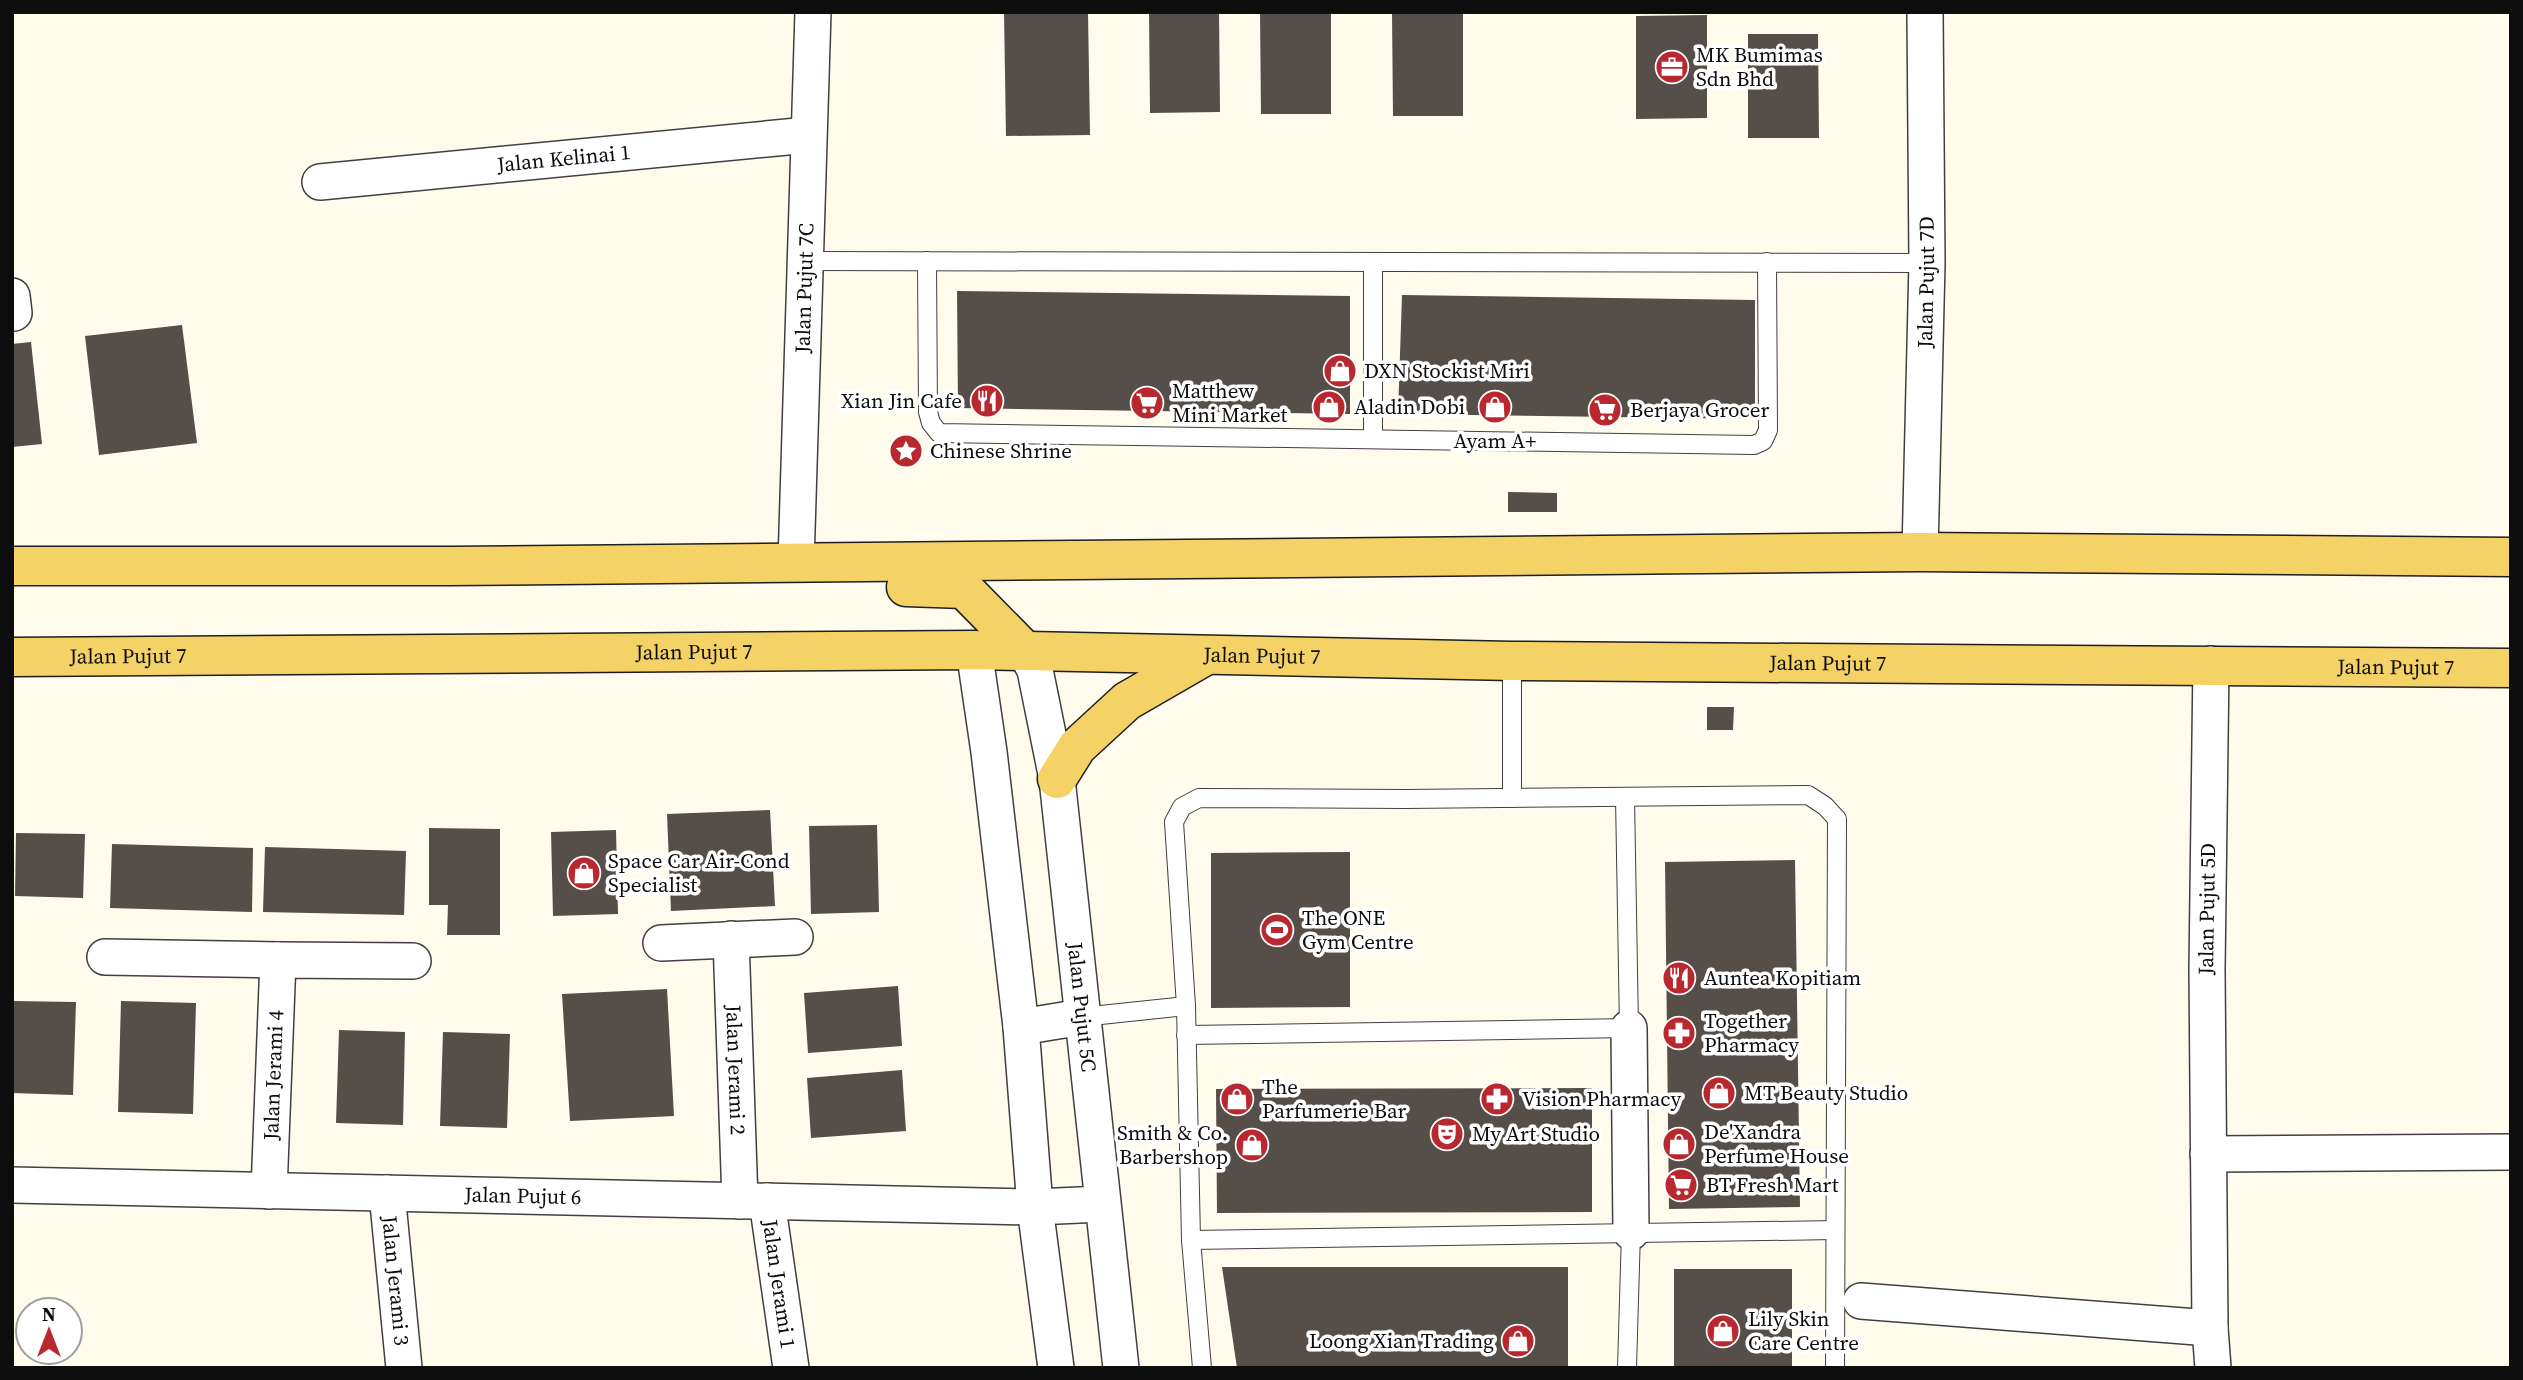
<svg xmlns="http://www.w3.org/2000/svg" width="2523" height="1380" font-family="'Source Serif 4',serif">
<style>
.building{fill:#554e49}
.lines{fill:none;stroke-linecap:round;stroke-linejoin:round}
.lane-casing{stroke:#404040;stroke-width:20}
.street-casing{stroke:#404040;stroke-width:38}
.primary-casing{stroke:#1e1e1e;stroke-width:41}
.lane{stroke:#fff;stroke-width:18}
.street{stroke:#fff;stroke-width:35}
.primary{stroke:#f5d266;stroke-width:38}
.labels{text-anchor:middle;stroke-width:7;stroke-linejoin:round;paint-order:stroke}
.poi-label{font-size:21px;fill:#0d0d0d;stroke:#fff;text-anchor:start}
.street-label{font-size:21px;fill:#0d0d0d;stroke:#fff}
</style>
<rect width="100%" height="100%" fill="#fffbed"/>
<!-- building -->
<g class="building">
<path d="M1004 12H1088L1090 135 1006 136Z"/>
<path d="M1149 12H1219L1220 112 1150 113Z"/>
<path d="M1260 12H1331V114H1261Z"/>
<path d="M1463 12V116H1393L1392 13Z"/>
<path d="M1707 15V118L1636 119V16Z"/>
<path d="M1748 34H1818L1819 138H1748Z"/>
<path d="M957 291 1350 296V414L958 408Z"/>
<path d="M1402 295 1755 300V419L1398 414Z"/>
<path d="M182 325 197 443 99 455 85 336Z"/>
<path d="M31 342 42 444 12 447V344Z"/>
<path d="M1508 492 1557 493V512H1508Z"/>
<path d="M1707 707H1734L1733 730H1707Z"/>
<path d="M770 810 775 906 671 911 667 814Z"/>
<path d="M877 825 879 912 811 914 809 826Z"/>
<path d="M429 828 500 829V935H447L448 905H429Z"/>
<path d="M616 830 618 914 553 916 551 832Z"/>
<path d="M16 833 85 834 83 898 15 896Z"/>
<path d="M112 844 253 848 252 912 110 908Z"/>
<path d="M265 847 406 851 404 915 263 912Z"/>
<path d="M1350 852V1007L1211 1008V853Z"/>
<path d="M1795 860 1800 1207 1669 1209 1665 862Z"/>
<path d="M898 986 902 1046 808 1053 804 993Z"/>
<path d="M667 989 674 1116 570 1121 562 994Z"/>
<path d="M12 1001 76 1002 73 1095 12 1093Z"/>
<path d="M121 1001 196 1003 193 1114 118 1112Z"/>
<path d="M339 1030 405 1032 403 1125 336 1123Z"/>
<path d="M443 1032 510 1034 507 1128 440 1126Z"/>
<path d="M902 1070 906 1131 811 1138 807 1078Z"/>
<path d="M1592 1088V1212L1217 1213 1216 1089Z"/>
<path d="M1222 1267H1568V1368H1237Z"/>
<rect x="1674" y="1269" width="118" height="99"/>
</g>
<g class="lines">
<defs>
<g id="lane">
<path d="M807 261 1927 263"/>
<path d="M927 261 928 412 931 423 939 433 1754 445 1763 441 1768 430 1767 262"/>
<path d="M1373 264V438"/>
<path d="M1512 661V798"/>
<path d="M1082 1017 1186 1006"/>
<path d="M1186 1035 1629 1028 1625 797"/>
<path d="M1191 1240 1835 1230"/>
<path d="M1202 1368 1191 1240 1186 1006 1174 822 1182 807 1199 798 1405 799 1808 795 1825 806 1837 819 1835 1368"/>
<path d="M1627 1368 1631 1232"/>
</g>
<g id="street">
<path id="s1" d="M320 182 808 135"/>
<path d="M12 296 14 313"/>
<path id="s2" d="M1920 552 1927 263 1925 12"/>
<path id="s3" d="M796 563 813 12"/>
<path d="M974 650 989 752 1021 1027 1035 1207 1056 1368"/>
<path id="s4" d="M1025 651 1035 670 1057 779 1121 1368"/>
<path d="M2211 664 2207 969 2210 1328 2213 1368"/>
<path id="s5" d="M731 939 740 1201"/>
<path d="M661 943 795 937"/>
<path d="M105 957 278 960"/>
<path d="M1021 1027 1082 1017"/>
<path d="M1629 1028 1631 1232"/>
<path d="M2208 1154 2511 1152"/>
<path id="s6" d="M12 1185 1035 1207 1102 1204"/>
<path id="s7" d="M269 1191 278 960 413 961"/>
<path id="s8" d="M387 1193 404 1368"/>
<path id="s9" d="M767 1201 791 1368"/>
<path d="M1861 1301 2210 1328"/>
</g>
<g id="primary">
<path d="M12 566H448L1920 552 2511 557"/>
<path d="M906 587 964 589 1025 651"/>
<path id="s10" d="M12 657 974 650 1512 661 2511 668"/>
<path d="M1057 779 1077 747 1127 701 1205 656"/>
</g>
</defs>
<!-- lane casing -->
<use href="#lane" class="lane-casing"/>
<!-- street casing -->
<use href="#street" class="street-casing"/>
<!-- primary casing -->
<use href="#primary" class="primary-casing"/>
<!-- lane -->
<use href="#lane" class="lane"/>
<!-- street -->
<use href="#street" class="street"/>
<!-- primary -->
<use href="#primary" class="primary"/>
</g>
<!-- icons -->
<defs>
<symbol id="office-disc" viewBox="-11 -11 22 22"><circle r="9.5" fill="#b9282f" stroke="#fff"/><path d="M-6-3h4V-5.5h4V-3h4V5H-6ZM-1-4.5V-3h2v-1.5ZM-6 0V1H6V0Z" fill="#fff"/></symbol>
<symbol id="shop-disc" viewBox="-11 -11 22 22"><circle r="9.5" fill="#b9282f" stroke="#fff"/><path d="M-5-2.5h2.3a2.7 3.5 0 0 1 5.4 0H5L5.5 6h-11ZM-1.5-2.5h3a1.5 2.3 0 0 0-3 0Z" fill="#fff"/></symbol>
<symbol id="restaurant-disc" viewBox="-11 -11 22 22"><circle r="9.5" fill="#b9282f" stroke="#fff"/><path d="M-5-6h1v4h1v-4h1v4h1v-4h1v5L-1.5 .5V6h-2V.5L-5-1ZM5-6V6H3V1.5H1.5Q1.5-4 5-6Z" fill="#fff"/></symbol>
<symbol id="supermarket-disc" viewBox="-11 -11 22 22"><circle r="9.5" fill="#b9282f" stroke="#fff"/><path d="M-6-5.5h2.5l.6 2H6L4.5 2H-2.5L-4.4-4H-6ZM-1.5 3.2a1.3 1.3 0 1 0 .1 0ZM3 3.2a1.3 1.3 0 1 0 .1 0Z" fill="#fff"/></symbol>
<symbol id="sight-disc" viewBox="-11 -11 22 22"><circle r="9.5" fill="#b9282f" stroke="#fff"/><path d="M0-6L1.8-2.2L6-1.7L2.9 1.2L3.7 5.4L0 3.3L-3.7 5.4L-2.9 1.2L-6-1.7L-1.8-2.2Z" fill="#fff"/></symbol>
<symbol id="stadium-disc" viewBox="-11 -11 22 22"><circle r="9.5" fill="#b9282f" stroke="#fff"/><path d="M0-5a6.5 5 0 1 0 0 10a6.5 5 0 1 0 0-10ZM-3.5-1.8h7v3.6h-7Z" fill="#fff"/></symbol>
<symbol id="pharmacy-disc" viewBox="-11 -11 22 22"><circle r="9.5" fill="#b9282f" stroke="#fff"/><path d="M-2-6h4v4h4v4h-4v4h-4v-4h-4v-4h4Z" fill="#fff"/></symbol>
<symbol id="theatre-disc" viewBox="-11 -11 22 22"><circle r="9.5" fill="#b9282f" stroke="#fff"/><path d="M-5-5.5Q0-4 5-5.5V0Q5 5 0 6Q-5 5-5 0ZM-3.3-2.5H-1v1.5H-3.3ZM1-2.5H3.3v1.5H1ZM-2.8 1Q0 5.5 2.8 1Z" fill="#fff"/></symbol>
</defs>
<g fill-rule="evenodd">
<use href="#office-disc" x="1653" y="48" width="38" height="38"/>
<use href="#shop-disc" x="1321" y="352" width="38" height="38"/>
<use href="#restaurant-disc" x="968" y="382" width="38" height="38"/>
<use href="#supermarket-disc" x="1128" y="384" width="38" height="38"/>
<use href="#shop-disc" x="1310" y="388" width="38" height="38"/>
<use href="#shop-disc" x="1476" y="388" width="38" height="38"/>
<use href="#supermarket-disc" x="1586" y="391" width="38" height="38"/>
<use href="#sight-disc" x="887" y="432" width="38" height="38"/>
<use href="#shop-disc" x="565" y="854" width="38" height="38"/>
<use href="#stadium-disc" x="1258" y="911" width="38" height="38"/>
<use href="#restaurant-disc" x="1660" y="959" width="38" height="38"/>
<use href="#pharmacy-disc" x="1660" y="1014" width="38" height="38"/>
<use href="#shop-disc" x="1700" y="1074" width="38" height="38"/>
<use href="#shop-disc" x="1218" y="1080" width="38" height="38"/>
<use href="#pharmacy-disc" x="1478" y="1080" width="38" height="38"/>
<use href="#theatre-disc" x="1428" y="1115" width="38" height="38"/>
<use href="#shop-disc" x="1660" y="1125" width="38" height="38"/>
<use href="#shop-disc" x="1233" y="1126" width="38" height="38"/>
<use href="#supermarket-disc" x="1662" y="1166" width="38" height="38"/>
<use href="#shop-disc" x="1704" y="1312" width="38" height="38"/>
<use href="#shop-disc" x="1499" y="1322" width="38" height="38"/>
</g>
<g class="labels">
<!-- poi labels -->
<g class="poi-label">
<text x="1696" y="62">MK Bumimas<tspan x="1696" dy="24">Sdn Bhd</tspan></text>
<text x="1364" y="378">DXN Stockist Miri</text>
<text x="1172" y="398">Matthew<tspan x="1172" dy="24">Mini Market</tspan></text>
<text x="962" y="408" text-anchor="end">Xian Jin Cafe</text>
<text x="1354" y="414">Aladin Dobi</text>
<text x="1630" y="417">Berjaya Grocer</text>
<text x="1495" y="448" text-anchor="middle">Ayam A+</text>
<text x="930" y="458">Chinese Shrine</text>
<text x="608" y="868">Space Car Air-Cond<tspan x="608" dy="24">Specialist</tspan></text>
<text x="1302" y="925">The ONE<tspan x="1302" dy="24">Gym Centre</tspan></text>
<text x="1704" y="985">Auntea Kopitiam</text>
<text x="1704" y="1028">Together<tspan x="1704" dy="24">Pharmacy</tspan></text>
<text x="1262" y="1094">The<tspan x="1262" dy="24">Parfumerie Bar</tspan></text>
<text x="1744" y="1100">MT Beauty Studio</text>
<text x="1522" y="1106">Vision Pharmacy</text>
<text x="1704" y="1139">De'Xandra<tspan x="1704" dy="24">Perfume House</tspan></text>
<text x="1228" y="1140" text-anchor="end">Smith &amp; Co.<tspan x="1228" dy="24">Barbershop</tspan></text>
<text x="1472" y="1141">My Art Studio</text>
<text x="1706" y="1192">BT Fresh Mart</text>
<text x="1748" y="1326">Lily Skin<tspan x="1748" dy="24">Care Centre</tspan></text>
<text x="1494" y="1348" text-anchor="end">Loong Xian Trading</text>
</g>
<!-- street labels -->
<g class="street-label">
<text dy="7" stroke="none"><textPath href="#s1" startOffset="245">Jalan Kelinai 1</textPath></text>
<text dy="7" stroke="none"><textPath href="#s2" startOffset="270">Jalan Pujut 7D</textPath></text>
<text dy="7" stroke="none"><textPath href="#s3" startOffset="275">Jalan Pujut 7C</textPath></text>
<text dy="7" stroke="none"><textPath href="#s10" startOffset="682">Jalan Pujut 7</textPath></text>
<text dy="7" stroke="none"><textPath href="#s10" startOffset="116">Jalan Pujut 7</textPath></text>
<text dy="7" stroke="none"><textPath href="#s10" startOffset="1250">Jalan Pujut 7</textPath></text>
<text dy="7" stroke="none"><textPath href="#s10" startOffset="1816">Jalan Pujut 7</textPath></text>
<text dy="7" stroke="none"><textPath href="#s10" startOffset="2384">Jalan Pujut 7</textPath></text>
<text transform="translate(2207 909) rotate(-89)" y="7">Jalan Pujut 5D</text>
<text dy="7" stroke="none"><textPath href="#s4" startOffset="362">Jalan Pujut 5C</textPath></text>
<text dy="7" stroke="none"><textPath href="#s5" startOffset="131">Jalan Jerami 2</textPath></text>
<text dy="7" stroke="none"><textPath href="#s7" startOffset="116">Jalan Jerami 4</textPath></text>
<text dy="7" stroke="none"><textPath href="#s6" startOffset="511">Jalan Pujut 6</textPath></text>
<text dy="7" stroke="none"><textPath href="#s8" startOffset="88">Jalan Jerami 3</textPath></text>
<text dy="7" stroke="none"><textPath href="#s9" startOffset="84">Jalan Jerami 1</textPath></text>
</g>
</g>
<!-- border -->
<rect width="2523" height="1380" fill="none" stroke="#0d0d0d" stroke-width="28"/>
<!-- north arrow -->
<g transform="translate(49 1331)"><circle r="33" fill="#ffffff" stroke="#9e9e9e" stroke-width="2"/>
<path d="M0-5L12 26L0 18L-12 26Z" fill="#b9282f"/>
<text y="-10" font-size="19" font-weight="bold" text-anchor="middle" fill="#0d0d0d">N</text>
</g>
</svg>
